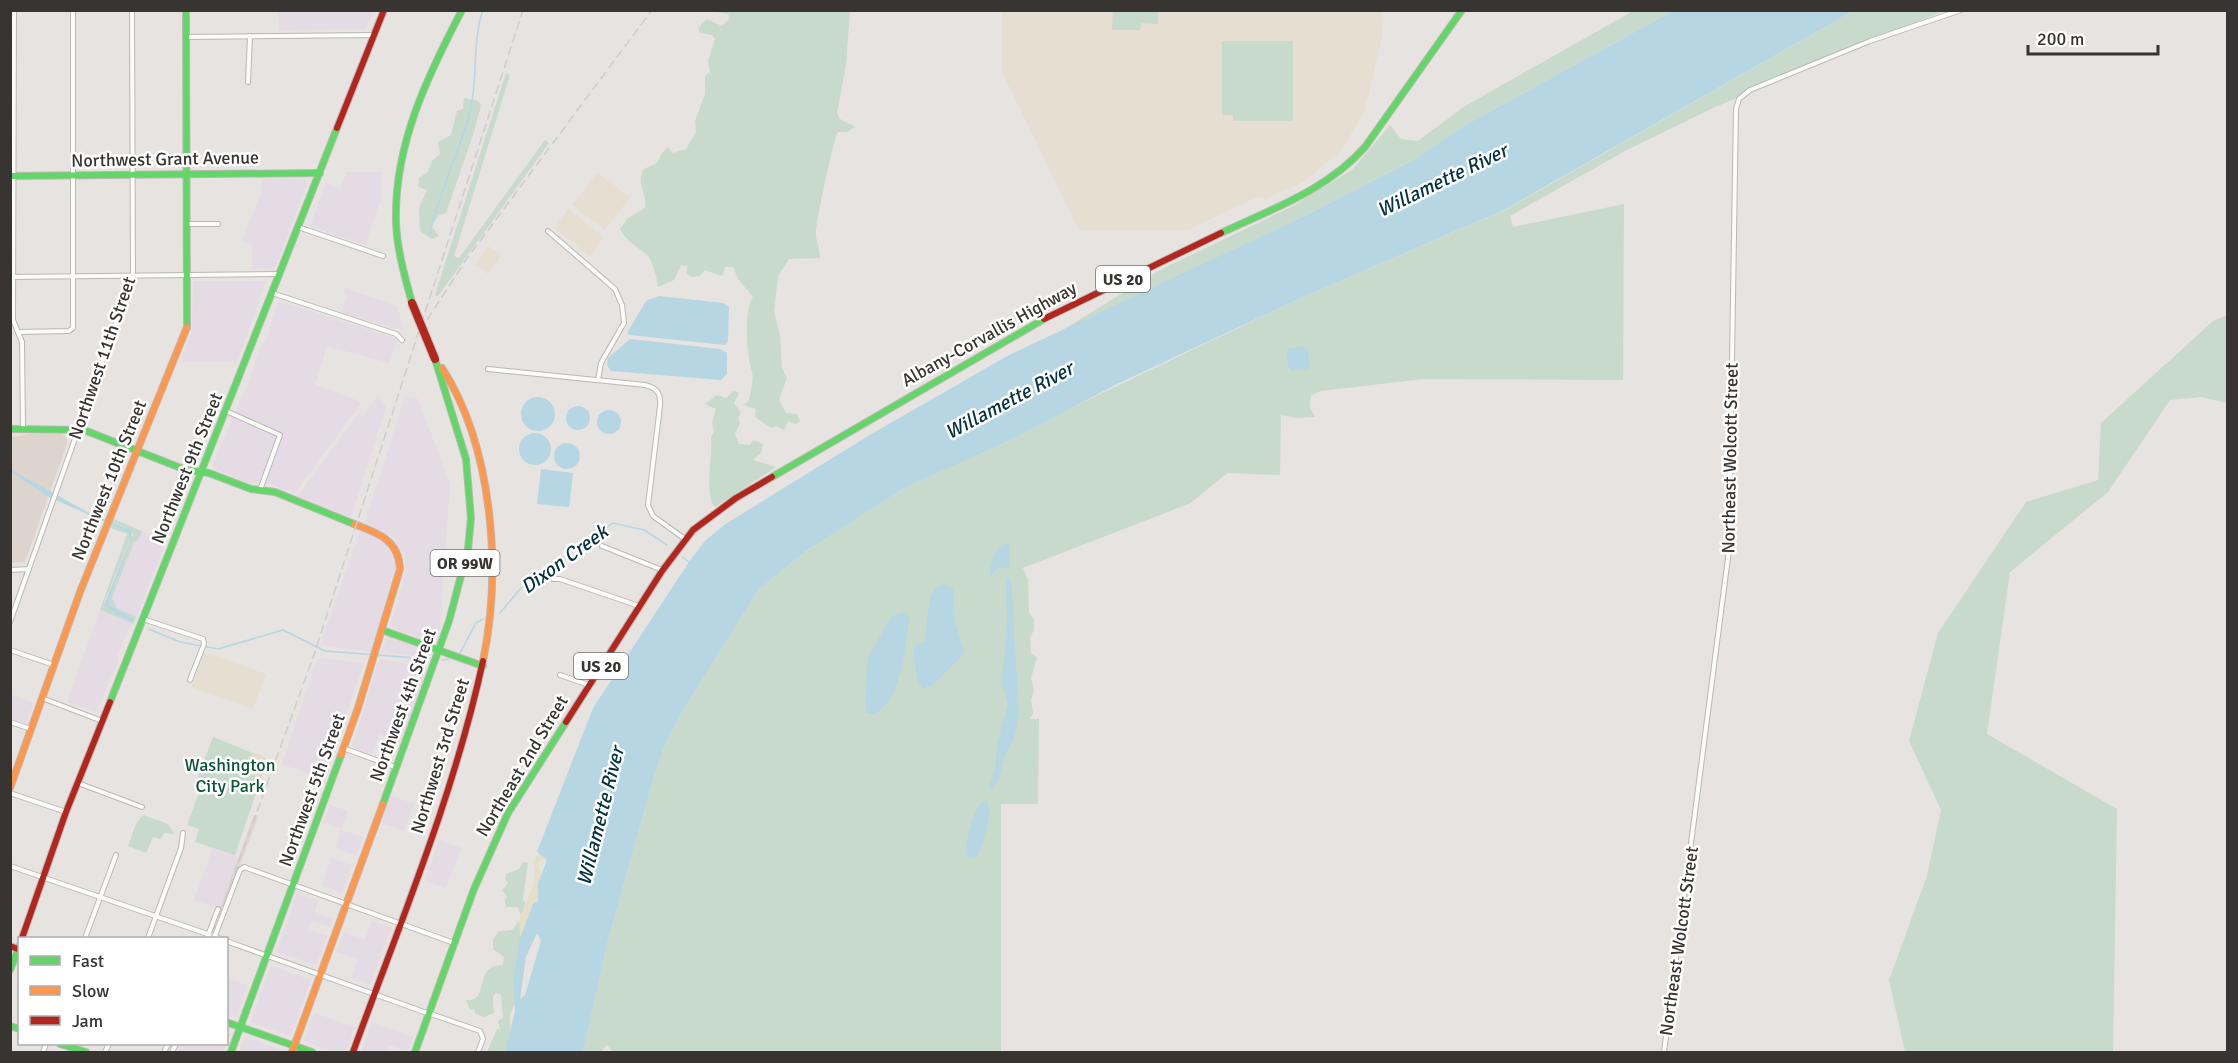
<svg xmlns="http://www.w3.org/2000/svg" width="2238" height="1063" font-family="Signika,sans-serif">
<style>
.commercial{fill:#e5dbe4}
.industrial{fill:#e5ded1}
.built{fill:#ded4ce}
.green{fill:#c8dacc}
.sand{fill:#e5dec8}
.water{fill:#b5d6e2;fill-rule:evenodd}
.lines{fill:none;stroke-linecap:round;stroke-linejoin:round}
.stream{stroke:#b5d6e2;stroke-width:1.5}
.street-casing{stroke:#bab8b5;stroke-width:6}
.fast-casing{stroke:#bab8b5;stroke-width:8}
.slow-casing{stroke:#bab8b5;stroke-width:8}
.jam-casing{stroke:#bab8b5;stroke-width:8}
.street{stroke:#fbfbfa;stroke-width:4}
.fast{stroke:#63d668;stroke-width:6}
.slow{stroke:#ff974d;stroke-width:6}
.jam{stroke:#b3261e;stroke-width:6}
.rail{stroke:#cecccc;stroke-width:1.5;stroke-dasharray:9 4.5;stroke-linecap:butt}
.jam-bridge-casing{stroke:#c3c1bf;stroke-width:10;stroke-linecap:butt}
.jam-bridge{stroke:#b3261e;stroke-width:8}
.labels{text-anchor:middle;stroke-width:5;stroke-linejoin:round;paint-order:stroke}
.shield{fill:#fff;stroke:#737170;stroke-width:1.5}
.shield-label{font-size:16px;font-weight:bold;fill:#373432}
.street-label{font-size:18px;fill:#373432;stroke:#fff}
.park-label{font-size:18px;fill:#0b5536;stroke:#fff}
.water-label{font-size:20px;font-style:italic;fill:#043240;stroke:#fff}
</style>
<rect width="100%" height="100%" fill="#e7e3e0"/>
<!-- commercial -->
<g class="commercial">
<path d="M279 11H373L366 29 279 30Z"/>
<path d="M347 172H381V198L365 245 310 226 326 183 340 188Z"/>
<path d="M262 179H309L275 268 252 269V245L242 241 261 193Z"/>
<path d="M193 281H266L237 363 227 361 180 362 192 330Z"/>
<path d="M345 288 397 306 404 330 341 313 348 295 343 293Z"/>
<path d="M278 301 398 339 389 363 327 346 315 385 362 402 294 494 268 483 247 482 214 469 212 466 247 386 259 350 267 338Z"/>
<path d="M377 396 386 406 351 518 297 497 357 415 363 416Z"/>
<path d="M405 396 418 399 450 484 440 627 435 639 428 641 390 627 405 574V556L394 537 365 523Z"/>
<path d="M142 531 166 542 136 617 117 608 112 598 134 542Z"/>
<path d="M360 531 385 543 393 553 396 563 371 652 320 645Z"/>
<path d="M100 610 133 624 128 629 118 654 119 659 96 712 67 702Z"/>
<path d="M389 637 426 649 430 655 418 656 381 653 386 639Z"/>
<path d="M320 658 364 663 324 779 282 764 317 660Z"/>
<path d="M379 659 409 664 428 670 401 742 379 734 372 754 352 747Z"/>
<path d="M11 695 34 703 26 723 11 718Z"/>
<path d="M390 795 414 804 404 831 380 822Z"/>
<path d="M330 805 348 811 342 829 323 823Z"/>
<path d="M341 830 363 837 356 856 335 848Z"/>
<path d="M439 840 461 848 446 888 425 881Z"/>
<path d="M213 847 235 855 237 860 220 909 194 900Z"/>
<path d="M331 858 352 865 342 894 322 886Z"/>
<path d="M297 894 318 901 315 912 333 919 330 927 311 921 308 930 327 936 316 965 276 952Z"/>
<path d="M372 921 391 928 370 985 351 978 358 959 337 952 344 932 365 940Z"/>
<path d="M271 966 311 980 290 1036 250 1022Z"/>
<path d="M227 978 247 985 236 1017 227 1014Z"/>
<path d="M314 1013 355 1027 346 1052H336L304 1041Z"/>
<path d="M372 1023 413 1037 407 1051 389 1045 386 1052H361Z"/>
<path d="M245 1037 284 1051V1052H239Z"/>
<path d="M181 1044H226L223 1052H177Z"/>
</g>
<!-- industrial -->
<g class="industrial">
<path d="M1002 11H1381L1383 33 1364 113 1340 152 1303 182 1265 199 1259 196 1188 230H1079L1002 72Z"/>
<path d="M597 173 630 197 605 230 572 205Z"/>
<path d="M568 209 604 237 590 256 554 228Z"/>
<path d="M488 246 502 255 488 274 475 264Z"/>
<path d="M204 652 266 674 253 709 192 687Z"/>
</g>
<!-- built -->
<g class="built">
<path d="M29 434H62L67 438V444L25 562 11 563V437Z"/>
<path d="M254 815 258 817 214 934 211 932Z"/>
</g>
<!-- green -->
<g class="green">
<path d="M711 11H850L846 65 837 113 840 119 855 127 847 132H838C834 136 817 219 816 231 815 239 820 248 820 258L789 259 778 276 774 311 780 335 782 368 787 378 779 400 786 413 797 414 800 421 796 424 788 421 784 430 777 426 771 428 755 417 756 409 743 405 749 401C750 393 754 380 752 372 747 355 743 313 753 297L738 279 733 267H725L722 276 705 270 700 276 691 277 687 274V266L681 265 674 280 658 287C658 282 653 262 648 256 639 247 625 241 620 229L628 218 645 208C648 194 635 182 644 169L657 163 662 153 668 147 673 153 686 149 696 132 695 121 705 94V76L710 72 708 61 715 39 712 35 700 33 698 28 707 19 722 26 730 18 728 14Z"/>
<path d="M1113 11H1158V24L1141 23 1140 30H1112Z"/>
<path d="M1633 11H1673L1462 127 1417 158 1307 215 1053 336 1160 270 1291 207 1352 170 1390 125 1401 139 1418 141 1465 106Z"/>
<path d="M1853 11H1943L1713 108 1625 151 1510 216 1513 227 1624 204 1623 380 1423 379 1321 391 1311 395 1310 407 1315 417 1296 418 1281 415 1280 475 1227 473 1191 503 1023 568 1028 580 1029 612 1034 620V630L1030 638 1031 653 1037 658 1031 678 1034 690 1031 700 1033 713 1030 719H1039L1038 804H1001V1052H613L607 1045 601 1052H583L607 944 654 776 665 744 683 710 759 589 806 551 906 487 1303 297 1505 210Z"/>
<path d="M1222 41H1293V121H1233V115H1222Z"/>
<path d="M506 73 510 75 454 256 459 258 545 140 549 143 438 296 435 295Z"/>
<path d="M464 98 478 101 481 106 472 138 446 213 439 215 431 225 439 236 432 239 420 231 419 208 427 190 418 187 419 178 428 172 432 161 440 154 438 142 451 135 457 111 463 109Z"/>
<path d="M2227 315V403L2201 397 2170 400 2108 492 2010 572 1987 734 2117 809 2113 1052H1905L1889 980 1927 876 1941 810 1909 741 1938 633 2026 502 2098 480 2101 423 2213 321Z"/>
<path d="M734 390 739 393 734 403 741 413 738 418 740 423 735 434 739 444 750 445 753 440 763 444 761 453 753 460 776 467 715 507C704 496 713 453 711 437L714 431 712 423 716 409 705 404 717 395 726 398Z"/>
<path d="M114 519 142 531 138 540 134 542 112 598 117 608 136 617 135 620 108 604 133 535 127 528 112 522Z"/>
<path d="M112 524 130 533 131 537 104 603 117 615 134 622 133 624 100 610 127 534 111 528Z"/>
<path d="M213 737 265 758 267 761 235 855 195 842 199 829 187 825 202 784 196 782Z"/>
<path d="M143 815 168 824 174 834 164 833 161 839 153 837 146 853 128 846 136 824Z"/>
<path d="M523 862 528 863 523 899 527 906 521 915 518 907H506L505 900 507 896 502 890 508 883 505 879 506 874 519 869Z"/>
<path d="M519 921 522 928 518 996 510 1015 511 1052H487L497 1029H500L498 1021 503 1018 501 995 496 993 493 997 494 1013 484 1017 476 1014 474 1009 470 1010 466 1000C491 1002 472 965 503 965L504 957 493 949V939L499 931 512 930Z"/>
</g>
<!-- sand -->
<g class="sand">
<circle cx="256" cy="765" r="11"/>
<path d="M538 854 546 857 538 863 539 870 541 872 538 901 533 904 520 938C520 932 519 925 520 919 523 903 541 882 533 863Z"/>
</g>
<!-- water -->
<g class="water">
<path d="M1673 11H1853L1504 210 1303 297 1115 385 1014 438 906 487 806 551 759 589 683 710 665 744 654 776 607 944 583 1052H505L515 1011 513 981 520 938 533 904 538 901V883L547 860 537 852 593 708 689 562 705 541 724 525 868 436 1009 355 1307 215 1417 158 1462 127ZM537 933 541 941 525 995 520 999 526 957Z"/>
<path d="M659 296 723 303 729 307 728 341 725 345 630 335 627 333 646 301Z"/>
<path d="M630 339 720 349 727 353V374L721 380 611 371 607 365 608 358Z"/>
<path d="M1301 347 1308 349 1309 369 1291 371 1288 367 1287 349Z"/>
<circle cx="538" cy="414" r="17"/>
<circle cx="578" cy="418" r="12"/>
<circle cx="609" cy="422" r="12"/>
<circle cx="535" cy="449" r="16"/>
<circle cx="567" cy="456" r="13"/>
<path d="M10 469 89 513 131 530 132 538 108 604 135 620 134 622 117 615 104 605 130 541V533L49 497 11 472Z"/>
<path d="M541 469 573 473 569 507 537 504Z"/>
<path d="M1010 543V567L998 568 990 577C990 566 994 543 1010 543Z"/>
<path d="M1006 577 1011 579 1019 713 1014 738 1005 755 999 778 991 790 988 786 995 771 997 744 1008 704 1002 683 1007 623Z"/>
<path d="M943 583 953 589 955 624 965 652 934 684 923 689 917 680 913 648 914 645 924 642C930 625 924 590 943 583Z"/>
<path d="M902 612 909 617C906 645 902 698 875 714L867 713 865 706 868 657 891 617Z"/>
<path d="M986 800C994 813 983 844 977 857L970 859 965 853C968 839 972 806 986 800Z"/>
</g>
<g class="lines">
<!-- stream -->
<g class="stream">
<path d="M430 233C439 193 458 155 469 115 479 81 471 44 483 10"/>
<path d="M682 557 689 562"/>
<path d="M500 613 521 588 613 523 644 530 667 545"/>
<path d="M149 629 180 642 218 649 283 630 325 651 430 659"/>
<path d="M460 653 476 623 483 619"/>
<path d="M442 660 449 659"/>
</g>
<defs>
<g id="street">
<path d="M14 10 13 320 22 342 23 429"/>
<path d="M187 37 374 35"/>
<path d="M248 82 250 36"/>
<path d="M187 224H218"/>
<path d="M298 227 383 256"/>
<path d="M548 231 615 289 622 305 624 323 601 363 598 380"/>
<path d="M10 277 280 274"/>
<path d="M272 293 396 334 402 340"/>
<path d="M18 332 69 331 73 328V10"/>
<path d="M488 369 645 385C657 388 661 393 660 406L648 505 653 516 685 539"/>
<path d="M226 411 280 435 260 490"/>
<path d="M602 546 662 570"/>
<path d="M10 570 29 569"/>
<path d="M553 579H560L639 606"/>
<path d="M143 619 203 639 204 644 190 680"/>
<path d="M10 622 133 275 132 10"/>
<path d="M10 650 54 665"/>
<path d="M560 675 589 685"/>
<path d="M42 698 102 721"/>
<path d="M10 722 31 729"/>
<path d="M343 748 395 767"/>
<path d="M78 783 142 807"/>
<path d="M10 793 66 812"/>
<path d="M10 866 219 938"/>
<path d="M85 938 116 855"/>
<path d="M148 938 181 848 183 833"/>
<path d="M207 938 218 909"/>
<path d="M214 938 240 870 244 867 454 943"/>
<path d="M226 941 427 1013"/>
<path d="M431 1014 480 1031 483 1039 478 1052"/>
<path d="M43 1052 46 1044"/>
<path d="M105 1052 109 1044"/>
<path d="M164 1052 168 1044"/>
<path d="M172 1052 176 1044"/>
<path d="M1664 1052 1729 550 1736 109 1739 99 1750 90 1870 41 1961 10"/>
</g>
<g id="fast">
<path d="M186 10 187 327"/>
<path d="M10 176 320 173"/>
<path d="M1221 233C1272 209 1327 190 1365 147L1462 10"/>
<path d="M412 303C405 277 397 250 396 222 394 145 427 77 462 10"/>
<path d="M10 429 84 430 186 470 209 473 251 489 275 492 354 524"/>
<path d="M772 477 1044 319"/>
<path d="M382 630 483 666"/>
<path d="M110 702 337 128"/>
<path d="M383 804 449 621 468 549 471 518 466 459 435 359"/>
<path d="M10 970 20 945"/>
<path d="M226 1022 295 1046"/>
<path d="M10 1026 20 1029"/>
<path d="M60 1044 86 1052"/>
<path d="M295 1046 312 1052"/>
<path d="M231 1052 341 755"/>
<path d="M415 1052 474 889 508 813 566 722"/>
</g>
<g id="slow">
<path d="M442 368C493 447 502 570 483 661"/>
<path d="M341 755 358 708 400 569C399 540 378 533 354 524"/>
<path d="M10 788 80 592 187 327"/>
<path d="M292 1052 383 804"/>
</g>
<g id="jam">
<path d="M337 128 384 10"/>
<path d="M1044 319 1221 233"/>
<path d="M566 722 662 571 693 530 736 498 772 477"/>
<path d="M22 938 66 812 110 702"/>
<path d="M10 946 18 949"/>
<path d="M353 1052C400 923 454 795 483 661"/>
</g>
</defs>
<!-- street casing -->
<use href="#street" class="street-casing"/>
<!-- fast casing -->
<use href="#fast" class="fast-casing"/>
<!-- slow casing -->
<use href="#slow" class="slow-casing"/>
<!-- jam casing -->
<use href="#jam" class="jam-casing"/>
<!-- street -->
<use href="#street" class="street"/>
<!-- fast -->
<use href="#fast" class="fast"/>
<!-- slow -->
<use href="#slow" class="slow"/>
<!-- jam -->
<use href="#jam" class="jam"/>
<!-- rail -->
<g class="rail">
<path d="M427 320 468 257 652 10"/>
<path d="M211 938 315 652 523 10"/>
<path d="M169 1052 172 1044"/>
</g>
<defs>
<path id="jam-bridge" d="M412 303 435 359"/>
</defs>
<!-- jam-bridge casing -->
<use href="#jam-bridge" class="jam-bridge-casing"/>
<!-- jam-bridge -->
<use href="#jam-bridge" class="jam-bridge"/>
</g>
<g class="labels">
<!-- shield labels -->
<g class="shield">
<rect x="1096" y="266" width="54" height="26" rx="4.5"/>
<rect x="430.5" y="550" width="69" height="26" rx="4.5"/>
<rect x="574" y="653" width="54" height="26" rx="4.5"/>
</g>
<g class="shield-label">
<text x="1123" y="285">US 20</text>
<text x="465" y="569">OR 99W</text>
<text x="601" y="672">US 20</text>
</g>
<!-- street labels -->
<g class="street-label">
<text transform="translate(165 159) rotate(-1)" y="6">Northwest Grant Avenue</text>
<text transform="translate(989 334) rotate(-29)" y="6">Albany-Corvallis Highway</text>
<text transform="translate(102 358) rotate(-71)" y="6">Northwest 11th Street</text>
<text transform="translate(1730 458) rotate(-89)" y="6">Northeast Wolcott Street</text>
<text transform="translate(187 468) rotate(-68)" y="6">Northwest 9th Street</text>
<text transform="translate(109 480) rotate(-68)" y="6">Northwest 10th Street</text>
<text transform="translate(403 705) rotate(-70)" y="6">Northwest 4th Street</text>
<text transform="translate(440 756) rotate(-73)" y="6">Northwest 3rd Street</text>
<text transform="translate(522 766) rotate(-59)" y="6">Northeast 2nd Street</text>
<text transform="translate(312 790) rotate(-70)" y="6">Northwest 5th Street</text>
<text transform="translate(1679 941) rotate(-82)" y="6">Northeast Wolcott Street</text>
</g>
<!-- park labels -->
<g class="park-label">
<text x="230" y="771">Washington<tspan x="230" dy="21">City Park</tspan></text>
</g>
<!-- water labels -->
<g class="water-label">
<text transform="translate(1442 180) rotate(-26)" y="7">Willamette River</text>
<text transform="translate(1009 400) rotate(-28)" y="7">Willamette River</text>
<text transform="translate(564 559) rotate(-36)" y="7">Dixon Creek</text>
<text transform="translate(600 816) rotate(-76)" y="7">Willamette River</text>
</g>
</g>
<!-- border -->
<rect width="2238" height="1063" fill="none" stroke="#373432" stroke-width="24"/>
<!-- legend -->
<rect x="18" y="937" width="210" height="108" fill="#ffffff" stroke="#afaead" stroke-width="1.5"/>
<rect x="30" y="956" width="30" height="9" fill="#63d668" stroke="#afaead" stroke-width="1.5"/>
<text x="72" y="967" font-size="18" fill="#373432">Fast</text>
<rect x="30" y="986" width="30" height="9" fill="#ff974d" stroke="#afaead" stroke-width="1.5"/>
<text x="72" y="997" font-size="18" fill="#373432">Slow</text>
<rect x="30" y="1016" width="30" height="9" fill="#b3261e" stroke="#afaead" stroke-width="1.5"/>
<text x="72" y="1027" font-size="18" fill="#373432">Jam</text>
<!-- scale -->
<path d="M2028 45v9h130v-9" fill="none" stroke="#373432" stroke-width="3"/>
<text x="2037" y="45" font-size="18" fill="#373432" stroke="#ffffff" stroke-width="4.5" paint-order="stroke">200 m</text>
</svg>
